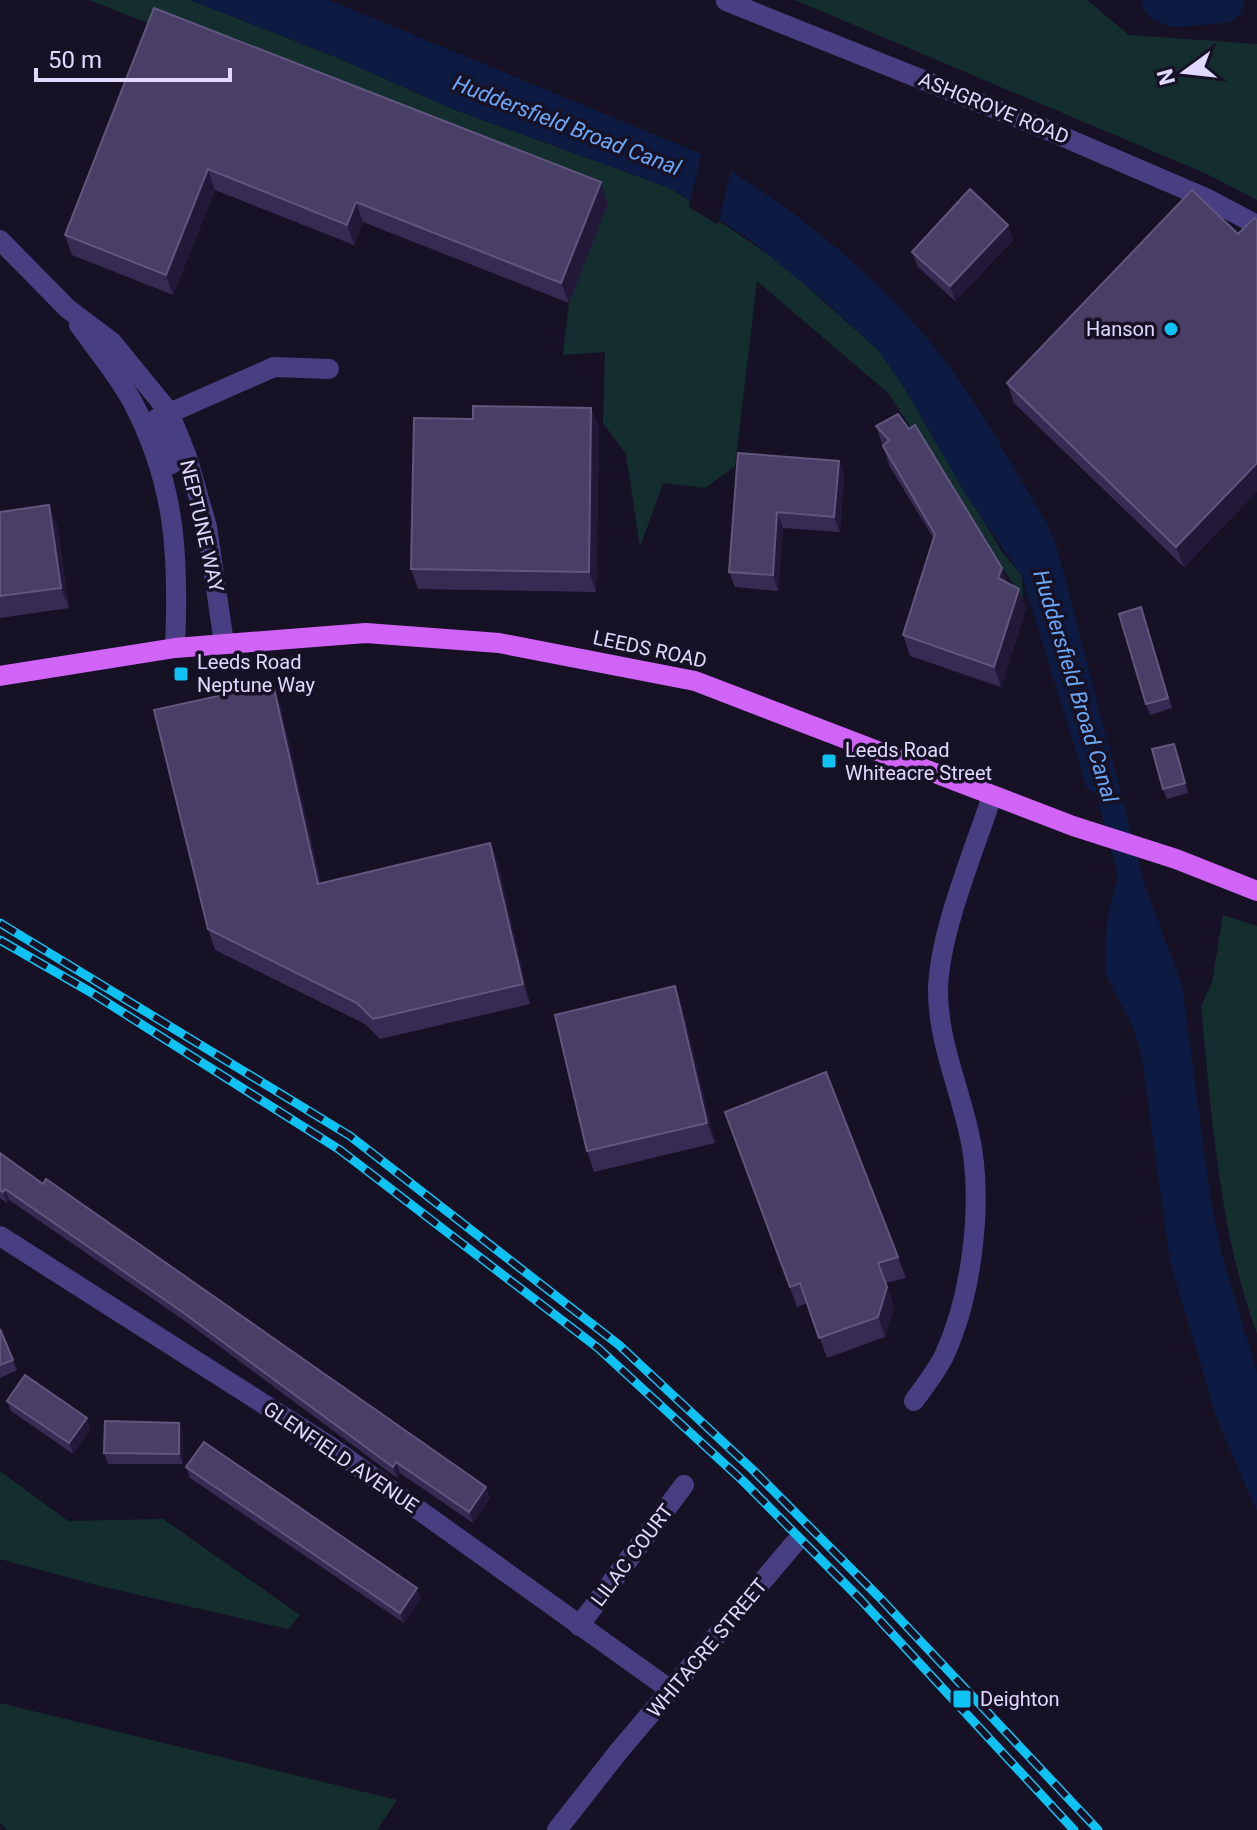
<svg xmlns="http://www.w3.org/2000/svg" width="1257" height="1830" font-family="Roboto,sans-serif">
<style>
.green{fill:#142e30}
.water{fill:#0d1b42}
.pier{fill:#171126}
.lines{fill:none;stroke-linecap:round;stroke-linejoin:round}
.river{stroke:#0d1b42;stroke-width:46}
.street{stroke:#483e82;stroke-width:20}
.primary{stroke:#d064f7;stroke-width:20}
.rail-casing{stroke:#0ec3f3;stroke-width:9}
.rail{stroke:#171126;stroke-width:6;stroke-dasharray:18;stroke-linecap:butt}
.wall{fill:#372b53}
.shaded-wall{fill:#221939}
.building{fill:#493e65;stroke:#61567d;stroke-width:2}
.poi-dot{fill:#0ec3f3;stroke:#171126;stroke-width:3}
.labels{text-anchor:middle;stroke-width:7;stroke-linejoin:round;paint-order:stroke}
.street-label{font-size:20px;fill:#e0d8fd;stroke:#171126}
.poi-label{font-size:20px;fill:#e0d8fd;stroke:#171126;text-anchor:start}
.water-label{font-size:22px;font-style:italic;fill:#6ba8f7;stroke:#171126}
</style>
<rect width="100%" height="100%" fill="#171126"/>
<!-- green -->
<g class="green">
<path d="M89 0H190L338 58 455 110 670 188 781 263 879 351 902 384 1002 552 1022 576 1023 599 888 393 757 281 735 466 705 488 663 483 640 547 626 454 603 423 605 352 563 355 569 303 608 203Z"/>
<path d="M795 0H1087L1129 35 1257 44V200L1207 174Z"/>
<path d="M1223 915 1257 926V1334C1219 1230 1212 1117 1201 1006L1212 983Z"/>
<path d="M0 1471 68 1521 163 1519 300 1615 288 1629 100 1586 0 1559Z"/>
<path d="M0 1703 397 1800 377 1830H7L0 1822Z"/>
</g>
<!-- water -->
<path class="water" d="M190 0H329L699 153C778 194 873 272 930 342 977 398 1011 465 1049 527L1057 548 1145 886 1182 985 1210 1195 1221 1251 1257 1373V1512L1217 1419 1170 1262 1142 1059 1132 1025 1105 973 1107 919 1118 877 1096 793 1087 788 1022 576 966 495 902 384 879 351 828 304 749 239 670 188 455 110 338 58Z"/>
<!-- pier -->
<path class="pier" d="M702 150 732 166 718 225 689 207Z"/>
<g class="lines">
<!-- river -->
<path class="river" d="M1165 0 1176 4 1221 0"/>
<!-- street -->
<g class="street">
<path d="M726 1 1038 126 1208 199 1257 225"/>
<path d="M0 240 68 309 112 342 169 412 187 457 207 527 224 643"/>
<path d="M79 325C97 350 118 375 132 401 176 484 179 557 175 648"/>
<path d="M172 464 156 419 274 367 329 369"/>
<path d="M0 1236 328 1445 672 1691"/>
<path d="M914 1401C924 1387 936 1372 944 1356 971 1298 982 1211 972 1148 963 1094 937 1043 938 988 940 931 974 851 992 796"/>
<path d="M579 1626 684 1485"/>
<path d="M557 1830 619 1751 794 1544"/>
</g>
<!-- primary -->
<path class="primary" d="M0 676 175 648 366 633 499 643 695 681 1073 826 1176 859 1257 891"/>
<defs>
<g id="rail">
<path d="M0 923 350 1136 619 1345 754 1471 879 1597 1098 1830"/>
<path d="M0 940 92 993 340 1150 598 1348 743 1481 860 1599 1074 1830"/>
</g>
</defs>
<!-- rail casing -->
<use href="#rail" class="rail-casing"/>
<!-- rail -->
<use href="#rail" class="rail"/>
</g>
<!-- wall -->
<g class="wall">
<path d="M154 8 608 203 569 303 363 222 354 245 215 190 173 295 72 255 65 235Z"/>
<path d="M1257 220V491L1184 567 1014 403 1007 383 1238 234Z"/>
<path d="M1008 225 1013 240 955 301 918 267 912 252Z"/>
<path d="M591 408 599 429 596 592 418 589 411 569 473 419Z"/>
<path d="M898 414 1008 583 1019 589 1026 609 1001 687 910 656 903 635 934 539 890 467 876 426Z"/>
<path d="M738 453 839 461 844 477 840 532 783 528 778 591 735 587 729 572Z"/>
<path d="M0 512 57 525 69 608 0 618Z"/>
<path d="M1141 607 1172 708 1150 715 1146 704Z"/>
<path d="M280 704 321 884 490 843 498 863 530 1004 380 1039 365 1024 215 950 208 929Z"/>
<path d="M1178 754 1188 793 1167 799 1163 789Z"/>
<path d="M682 1006 715 1143 594 1172 587 1151Z"/>
<path d="M725 1112 898 1257 906 1278 886 1283 894 1308 885 1337 827 1358 807 1303 797 1307Z"/>
<path d="M0 1153 43 1184 486 1487 490 1498 473 1523 400 1473 397 1478 185 1321 9 1200 7 1203 0 1198Z"/>
<path d="M0 1329 17 1370 0 1378Z"/>
<path d="M7 1401 87 1418 90 1429 73 1454 11 1411Z"/>
<path d="M179 1423 183 1434V1464H108L104 1453Z"/>
<path d="M186 1467 421 1598 404 1623 190 1478Z"/>
</g>
<!-- shaded-wall -->
<g class="shaded-wall">
<path d="M208 169 215 190 173 295 166 275Z"/>
<path d="M601 182 608 203 569 303 561 283Z"/>
<path d="M356 202 363 222 354 245 347 225Z"/>
<path d="M1008 225 1013 240 955 301 950 286Z"/>
<path d="M591 408 599 429 596 592 589 572Z"/>
<path d="M839 461 844 477 840 532 834 517Z"/>
<path d="M1257 463V491L1184 567 1176 547Z"/>
<path d="M49 505 57 525 69 608 61 588Z"/>
<path d="M777 512 783 528 778 591 773 575Z"/>
<path d="M1002 568 1010 588 998 578Z"/>
<path d="M1019 589 1026 609 1001 687 994 667Z"/>
<path d="M273 684 280 704 325 904 318 884Z"/>
<path d="M490 843 498 863 530 1004 523 984Z"/>
<path d="M675 986 682 1006 715 1143 707 1123Z"/>
<path d="M5 1189 9 1200 7 1203 3 1192Z"/>
<path d="M887 1287 894 1308 885 1337 878 1317Z"/>
<path d="M87 1418 90 1429 73 1454 69 1443Z"/>
<path d="M179 1423 183 1434V1464L179 1454Z"/>
<path d="M396 1462 400 1473 397 1478 393 1467Z"/>
<path d="M486 1487 490 1498 473 1523 469 1512Z"/>
<path d="M417 1588 421 1598 404 1623 400 1613Z"/>
</g>
<!-- building -->
<g class="building">
<path d="M154 8 601 182 561 283 356 202 347 225 208 169 166 275 65 235Z"/>
<path d="M970 189 1008 225 950 286 912 252Z"/>
<path d="M1192 190 1238 234 1254 218 1257 220V463L1176 547 1007 383Z"/>
<path d="M473 406 591 408 589 572 411 569 414 418 473 419Z"/>
<path d="M898 414 909 429 915 425 1002 568 998 578 1019 589 994 667 903 635 935 534 883 446 889 440 876 426Z"/>
<path d="M738 453 839 461 834 517 777 512 773 575 729 572Z"/>
<path d="M49 505 61 588 0 596V512Z"/>
<path d="M1141 607 1168 698 1146 704 1119 614Z"/>
<path d="M273 684 318 884 490 843 523 984 373 1019 357 1003 208 929 154 710Z"/>
<path d="M1174 744 1185 783 1163 789 1152 749Z"/>
<path d="M675 986 707 1123 587 1151 555 1015Z"/>
<path d="M826 1072 898 1257 878 1263 887 1287 878 1317 819 1338 800 1283 790 1287 725 1112Z"/>
<path d="M0 1153 43 1184 46 1179 486 1487 469 1512 396 1462 393 1467 181 1311 5 1189 3 1192 0 1190Z"/>
<path d="M0 1329 13 1360 0 1365Z"/>
<path d="M25 1375 87 1418 69 1443 7 1401Z"/>
<path d="M105 1421 179 1423V1454L104 1453Z"/>
<path d="M204 1442 417 1588 400 1613 186 1467Z"/>
</g>
<!-- markers -->
<g class="poi-dot">
<circle cx="1171" cy="329" r="8"/>
<rect x="173" y="666" width="16" height="16" rx="4"/>
<rect x="821" y="753" width="16" height="16" rx="4"/>
<rect x="952" y="1689" width="20" height="20" rx="4"/>
</g>
<g class="labels">
<!-- street labels -->
<g class="street-label">
<text transform="translate(994 108) rotate(22)" y="7">ASHGROVE ROAD</text>
<text transform="translate(202 526) rotate(77)" y="7">NEPTUNE WAY</text>
<text transform="translate(650 649) rotate(12)" y="7">LEEDS ROAD</text>
<text transform="translate(341 1457) rotate(34)" y="7">GLENFIELD AVENUE</text>
<text transform="translate(632 1555) rotate(-53)" y="7">LILAC COURT</text>
<text transform="translate(707 1648) rotate(-50)" y="7">WHITACRE STREET</text>
</g>
<!-- poi labels -->
<g class="poi-label">
<text x="1155" y="336" text-anchor="end">Hanson</text>
<text x="197" y="669">Leeds Road<tspan x="197" dy="23">Neptune Way</tspan></text>
<text x="845" y="757">Leeds Road<tspan x="845" dy="23">Whiteacre Street</tspan></text>
<text x="980" y="1706">Deighton</text>
</g>
<!-- water labels -->
<g class="water-label">
<text transform="translate(567 125) rotate(21)" y="8">Huddersfield Broad Canal</text>
<text transform="translate(1076 686) rotate(73)" y="8">Huddersfield Broad Canal</text>
</g>
</g>
<!-- north arrow -->
<g transform="translate(1185 72) rotate(255)" stroke="#171126" stroke-width="6" paint-order="stroke">
<path d="M0-6L14 30L0 20L-14 30Z" fill="#e0d8fd"/>
<text y="-12" font-size="22" font-weight="bold" text-anchor="middle" fill="#e0d8fd">N</text>
</g>
<!-- scale -->
<path d="M36 68v12h194v-12" fill="none" stroke="#e0d8fd" stroke-width="4"/>
<text x="48" y="68" font-size="24" fill="#e0d8fd" stroke="#171126" stroke-width="6" paint-order="stroke">50 m</text>
</svg>
